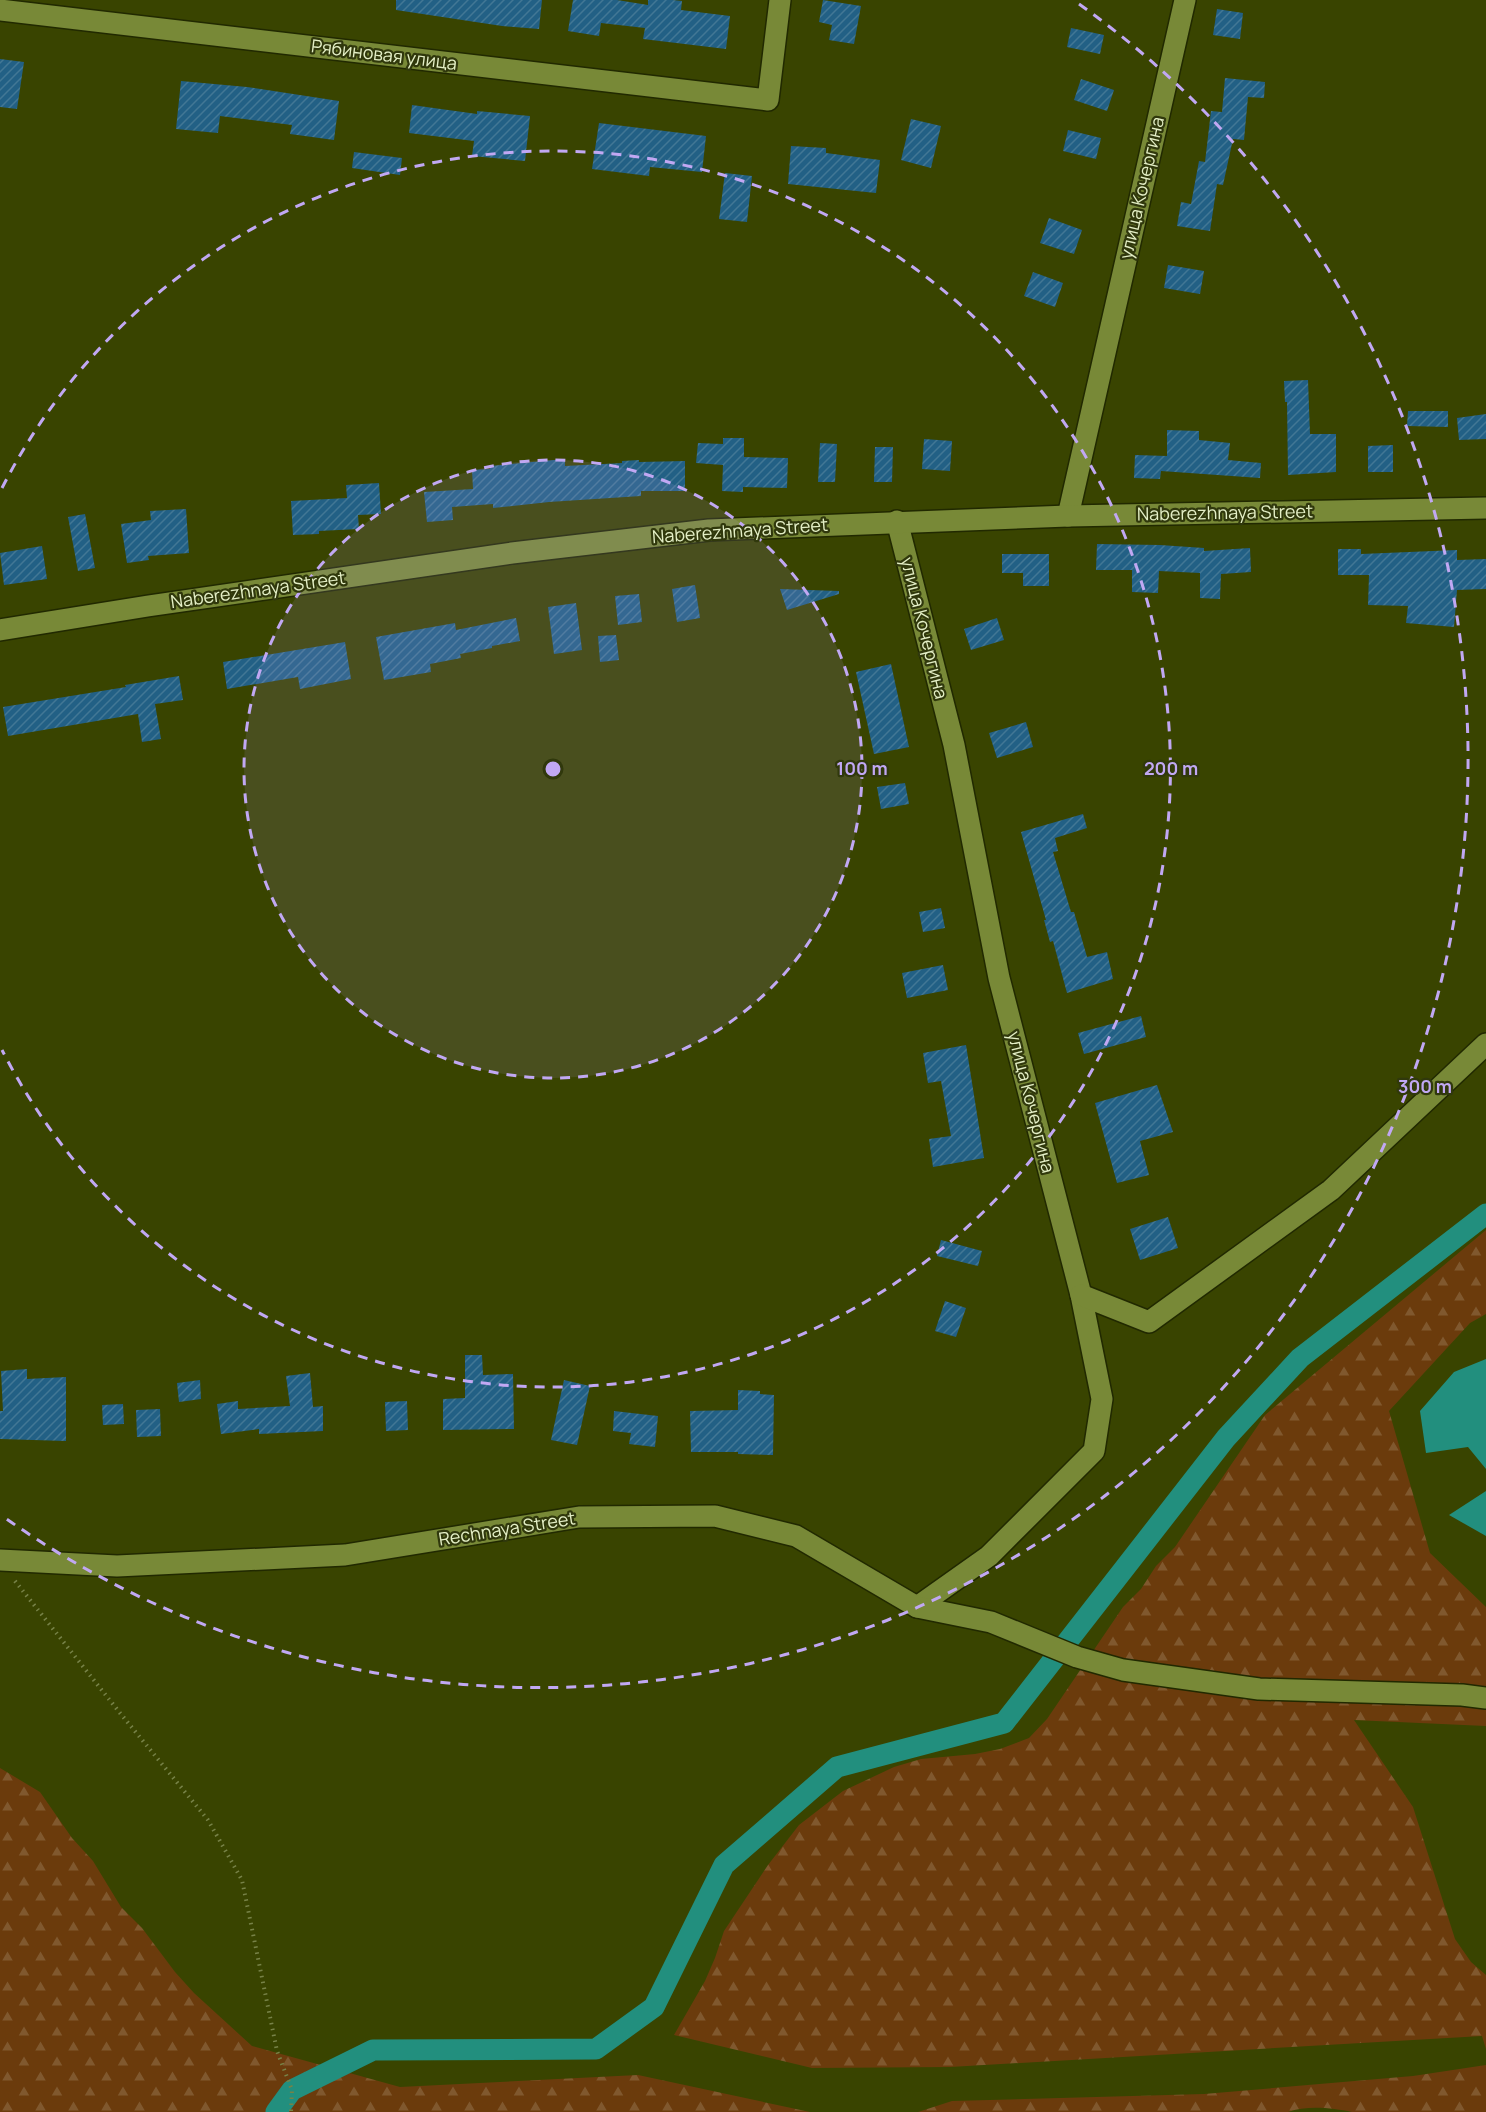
<svg xmlns="http://www.w3.org/2000/svg" width="1486" height="2112" font-family="Manrope,sans-serif">
<style>
.forest{fill:url(#forest-firs)}
.water{fill:#228f7e}
.lines{fill:none;stroke-linecap:round;stroke-linejoin:round}
.canal{stroke:#228f7e;stroke-width:21}
.building{fill:url(#building-hatch)}
.minor-casing{stroke:#212900;stroke-width:24}
.path{stroke:#778247;stroke-width:4;stroke-dasharray:1.5 4.5;stroke-linecap:butt}
.minor{stroke:#788937;stroke-width:21}
.ring{fill:none;stroke:#c1a8f3;stroke-width:3;stroke-dasharray:10 8}
.labels{text-anchor:middle;stroke-width:4.5;stroke-linejoin:round;paint-order:stroke}
.street-label{font-size:18px;fill:#e4efc6;stroke:#30380c}
.centre{fill:#c1a8f3;stroke:#30380c;stroke-width:3}
.ring-label{font-size:18px;text-anchor:middle;font-weight:bold;fill:#c1a8f3;stroke:#30380c;stroke-width:4.5;stroke-linejoin:round;paint-order:stroke}
</style>
<defs>
<pattern id="forest-firs" width="22" height="20" patternUnits="userSpaceOnUse" patternTransform="scale(1.5)"><rect width="22" height="20" fill="#6b3b0c"/><path d="M5 1l3.5 6h-7zM16 11l3.5 6h-7z" fill="#80582e"/></pattern>
<pattern id="building-hatch" width="6" height="6" patternUnits="userSpaceOnUse" patternTransform="scale(1.5)"><rect width="6" height="6" fill="#226085"/><path d="M-1 1l2-2M0 6l6-6M5 7l2-2" fill="none" stroke="#427795"/></pattern>
</defs>
<rect width="100%" height="100%" fill="#394400"/>
<!-- forest -->
<g class="forest">
<path d="M1486 1230V1314L1470 1323 1389 1411 1430 1553 1486 1607V1726L1354 1720 1413 1807 1455 1939 1471 1962 1486 1975V2049L1482 2036 950 2067 812 2068 674 2035 705 1981 715 1958 724 1931 768 1865 799 1825 843 1791 894 1767 921 1759 975 1754 1000 1749 1029 1738 1047 1719 1123 1607 1141 1589 1156 1566 1175 1547 1265 1415Z"/>
<path d="M0 1768 40 1792 72 1838 93 1861 121 1907 142 1928 175 1972 194 1993 252 2046 400 2087 638 2075 810 2112H0Z"/>
<path d="M1486 2065V2112H1352C1333 2108 1307 2105 1288 2112H918L952 2101 1204 2094 1413 2076Z"/>
</g>
<!-- water -->
<g class="water">
<path d="M1486 1359V1469L1468 1447 1426 1453 1420 1411 1454 1372Z"/>
<path d="M1486 1491V1536L1449 1515Z"/>
</g>
<g class="lines">
<!-- canal -->
<path class="canal" d="M276 2112 292 2090 373 2050 596 2049 654 2007 724 1865 837 1767 1004 1723 1226 1438 1300 1358 1486 1214"/>
</g>
<!-- building -->
<g class="building">
<path d="M396 0H542L539 29 502 26 396 10Z"/>
<path d="M573 0H617L648 5V0H673L682 1 681 10 730 16 726 49 643 39 645 28 601 23 599 36 568 31Z"/>
<path d="M823 0 861 6 854 44 829 40 832 25 819 22Z"/>
<path d="M1217 9 1243 13 1240 39 1213 35Z"/>
<path d="M1071 28 1104 35 1100 54 1067 47Z"/>
<path d="M0 59 24 62 17 109 0 107Z"/>
<path d="M1225 78 1265 82 1264 98 1248 97 1244 140 1233 139 1223 185 1217 184 1210 231 1177 226 1181 202 1191 204 1199 161 1205 162 1211 111 1222 112Z"/>
<path d="M1081 79 1114 90 1107 111 1074 100Z"/>
<path d="M181 81 247 87 339 101 334 140 290 134 292 125 220 116 218 133 176 129Z"/>
<path d="M412 105 477 114V111L530 116 525 161 472 156 474 141 409 133Z"/>
<path d="M911 119 941 126 931 168 901 160Z"/>
<path d="M599 123 706 136 702 172 650 167 649 176 592 169Z"/>
<path d="M1068 130 1101 138 1096 159 1063 151Z"/>
<path d="M791 146 826 148V153L880 160 876 193 788 184Z"/>
<path d="M354 152 402 158 400 175 352 168Z"/>
<path d="M725 173 752 176 747 222 719 219Z"/>
<path d="M1049 218 1082 230 1074 254 1040 243Z"/>
<path d="M1168 265 1204 271 1200 294 1164 288Z"/>
<path d="M1033 272 1063 283 1055 307 1024 296Z"/>
<path d="M1308 380 1310 434H1336V472L1288 475 1287 402H1285L1284 381Z"/>
<path d="M1408 411H1448V427L1407 426Z"/>
<path d="M1486 414V439L1459 440 1457 418Z"/>
<path d="M1167 430 1199 431V440L1230 443 1228 460 1261 463 1260 478 1161 471 1160 479 1134 478 1135 455 1167 456Z"/>
<path d="M723 438H744V457L788 458 787 488 743 487V492L722 491 723 465 696 463 698 443 723 444Z"/>
<path d="M924 439 952 441 950 471 922 469Z"/>
<path d="M820 443 837 444 835 482H818Z"/>
<path d="M1393 445V472H1368V446Z"/>
<path d="M875 447H893L892 482H874Z"/>
<path d="M565 459V466L622 463V461L639 460V462L685 461V491H641V496L549 502 493 508V504L452 507 453 520 427 522 424 492 473 489 472 470 490 469V466Z"/>
<path d="M379 483 381 514 358 515 359 529 319 531V534L293 535 291 501 347 498 346 485Z"/>
<path d="M186 509 189 553 148 556 149 560 127 563 121 524 151 520 150 511Z"/>
<path d="M85 514 95 568 78 571 68 517Z"/>
<path d="M1097 544 1160 545 1204 548V551L1250 548 1251 572 1221 574 1220 599 1200 598V573L1159 571 1158 593 1132 592V570H1096Z"/>
<path d="M42 546 47 579 4 585 0 553Z"/>
<path d="M1338 549H1361V554L1457 550V560L1486 559V589L1457 590 1454 627 1406 623 1408 606 1368 605 1369 575H1338Z"/>
<path d="M1002 554H1049V586H1023V573H1002Z"/>
<path d="M695 585 700 618 677 622 672 589Z"/>
<path d="M780 589 839 591V594L787 610Z"/>
<path d="M639 594 642 622 618 625 615 596Z"/>
<path d="M576 603 582 650 554 654 548 607Z"/>
<path d="M516 618 520 641 492 646V648L460 654 461 658 430 664 431 672 384 680 376 637 455 623 456 630Z"/>
<path d="M997 618 1004 640 971 650 964 629Z"/>
<path d="M616 635 619 660 600 662 598 636Z"/>
<path d="M345 642 351 679 300 689 298 677 227 689 223 662Z"/>
<path d="M891 664 909 747 874 754 856 672Z"/>
<path d="M179 676 183 700 155 704 161 739 142 742 138 714 8 736 3 707 126 687 125 685Z"/>
<path d="M1026 722 1033 747 997 758 989 733Z"/>
<path d="M905 783 909 804 881 809 877 787Z"/>
<path d="M1083 814 1087 828 1055 838 1058 851 1053 852 1071 912H1074L1087 957 1107 952 1113 979 1067 993 1053 941 1050 942 1044 920H1046L1021 832Z"/>
<path d="M941 908 945 928 923 932 919 912Z"/>
<path d="M943 965 948 990 907 998 902 973Z"/>
<path d="M1141 1016 1146 1037 1084 1054 1078 1033Z"/>
<path d="M966 1045 984 1158 933 1167 929 1139 951 1136 941 1081 928 1083 923 1053Z"/>
<path d="M1157 1085 1173 1132 1140 1141 1149 1175 1117 1183 1095 1103Z"/>
<path d="M1168 1217 1178 1248 1140 1260 1130 1229Z"/>
<path d="M941 1240 982 1251 978 1266 937 1256Z"/>
<path d="M945 1301 966 1308 956 1337 935 1331Z"/>
<path d="M465 1355H482L483 1375 513 1374 514 1429 443 1430V1399L465 1398Z"/>
<path d="M27 1369V1379L66 1377V1441L0 1439V1411H3L1 1371Z"/>
<path d="M310 1373 313 1407 323 1406V1431L259 1434V1429L221 1434 217 1404 238 1401V1409L290 1406 286 1376Z"/>
<path d="M200 1380 201 1399 179 1402 177 1383Z"/>
<path d="M564 1380 590 1386 577 1445 551 1440Z"/>
<path d="M738 1390 760 1391V1394L774 1395 773 1455 738 1454V1452H691L690 1411 738 1410Z"/>
<path d="M407 1401 408 1430 386 1431 385 1402Z"/>
<path d="M123 1404 124 1424 103 1425 102 1405Z"/>
<path d="M160 1409 161 1436 137 1437 136 1410Z"/>
<path d="M614 1411 658 1416 655 1447 629 1444 631 1433 613 1431Z"/>
</g>
<g class="lines">
<defs>
<g id="minor">
<path d="M0 10 768 100 780 0"/>
<path d="M1068 516 1185 0"/>
<path d="M897 521 954 745 999 978 1081 1295 1102 1399 1094 1451 989 1556 917 1607"/>
<path d="M0 630 148 606 512 553 709 530 1068 516 1486 508"/>
<path d="M1081 1295 1149 1322 1331 1190 1486 1044"/>
<path d="M0 1560 117 1566 345 1555 579 1517 715 1516 796 1536 917 1607 991 1622 1077 1657 1123 1670 1259 1689 1462 1695 1486 1698"/>
</g>
</defs>
<!-- minor casing -->
<use href="#minor" class="minor-casing"/>
<!-- path -->
<path class="path" d="M15 1581 120 1713 208 1820 242 1880 277 2051 292 2090 291 2112"/>
<!-- minor -->
<use href="#minor" class="minor"/>
</g>
<!-- distance rings -->
<circle cx="553" cy="769" r="309" fill="#c1a8f3" fill-opacity=".12"/>
<g class="ring">
<circle cx="553" cy="769" r="309"/>
<path d="M2 488A618 618 0 1 1 2 1050"/>
<path d="M1079 4A928 928 0 1 1 1 1515"/>
</g>
<g class="labels">
<!-- street labels -->
<g class="street-label">
<text transform="translate(384 55) rotate(7)" y="6">Рябиновая улица</text>
<text transform="translate(1142 188) rotate(-77)" y="6">улица Кочергина</text>
<text transform="translate(1225 513) rotate(-1)" y="6">Naberezhnaya Street</text>
<text transform="translate(740 531) rotate(-4)" y="6">Naberezhnaya Street</text>
<text transform="translate(258 590) rotate(-8)" y="6">Naberezhnaya Street</text>
<text transform="translate(924 628) rotate(76)" y="6">улица Кочергина</text>
<text transform="translate(1031 1102) rotate(76)" y="6">улица Кочергина</text>
<text transform="translate(507 1529) rotate(-9)" y="6">Rechnaya Street</text>
</g>
</g>
<circle cx="553" cy="769" r="9" class="centre"/>
<g class="ring-label">
<text x="862" y="775">100 m</text>
<text x="1171" y="775">200 m</text>
<text x="1425" y="1093">300 m</text>
</g>
</svg>
